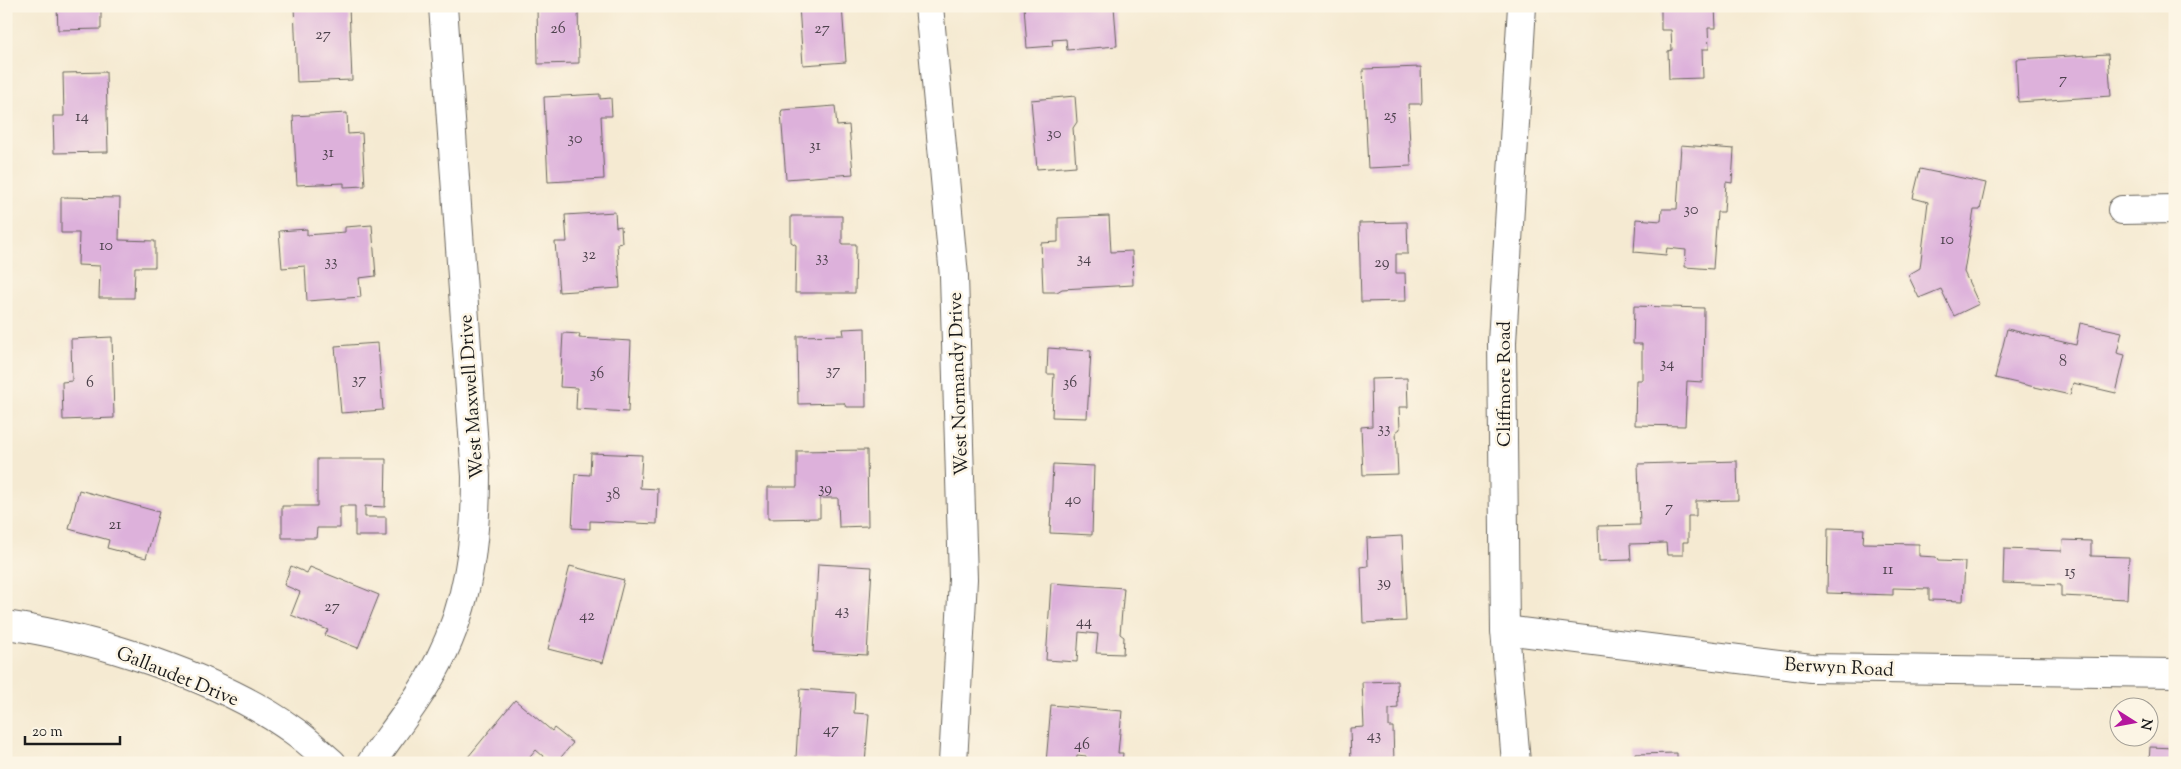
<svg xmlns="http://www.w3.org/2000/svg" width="2181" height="769" font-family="'Sorts Mill Goudy',serif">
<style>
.building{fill:#ddb1db}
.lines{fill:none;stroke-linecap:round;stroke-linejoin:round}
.minor-casing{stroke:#68645c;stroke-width:30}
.minor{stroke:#fff;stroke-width:28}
.labels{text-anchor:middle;stroke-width:5;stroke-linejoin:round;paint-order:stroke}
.number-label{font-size:16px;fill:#4c414c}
.street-label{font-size:19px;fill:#1c1c1c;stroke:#fcf5e5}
</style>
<rect width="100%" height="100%" fill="#fcf5e5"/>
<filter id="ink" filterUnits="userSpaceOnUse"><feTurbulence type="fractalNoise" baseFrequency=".02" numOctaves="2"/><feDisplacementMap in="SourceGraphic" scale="10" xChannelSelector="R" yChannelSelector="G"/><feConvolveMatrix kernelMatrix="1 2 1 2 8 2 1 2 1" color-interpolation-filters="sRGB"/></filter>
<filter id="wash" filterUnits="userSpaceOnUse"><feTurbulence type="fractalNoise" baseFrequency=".0096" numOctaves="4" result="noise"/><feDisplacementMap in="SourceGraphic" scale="20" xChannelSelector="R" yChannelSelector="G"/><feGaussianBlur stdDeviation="1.12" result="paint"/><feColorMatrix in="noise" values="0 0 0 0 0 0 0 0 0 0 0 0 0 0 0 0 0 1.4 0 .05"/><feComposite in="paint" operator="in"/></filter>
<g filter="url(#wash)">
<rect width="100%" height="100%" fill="#f5ead2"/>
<g id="blocks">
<!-- building -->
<g class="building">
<path d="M57 6H101V29L58 30Z"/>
<path d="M294 6H349L352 80 297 82Z"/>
<path d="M537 6H578L579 63 538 64Z"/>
<path d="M799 6H842L846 62 803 65Z"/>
<path d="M1024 6H1114L1117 46 1067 50 1066 39 1052 40 1053 46 1027 48Z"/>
<path d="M1661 6H1715L1716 28H1708L1709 49H1702L1703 78 1669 79 1668 51 1672 50 1671 30H1661Z"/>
<path d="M2108 54 2111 96 2018 102 2016 59Z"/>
<path d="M1421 67 1422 101 1421 104H1408L1411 166 1368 168 1363 69Z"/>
<path d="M106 72 108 152 54 153 53 116H64L63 73Z"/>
<path d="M600 94V99L611 98 612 116H601L604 179 548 182 544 97Z"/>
<path d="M1075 96 1077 122 1073 128 1076 166 1037 169 1031 100Z"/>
<path d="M835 106 837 126 849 125 853 174 786 179 781 113 782 110Z"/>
<path d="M347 113 348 134 362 133 365 186 344 187V183L297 185 293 116Z"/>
<path d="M1681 145 1734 149 1732 183 1726 182 1724 212H1717L1713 269 1685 267 1686 250 1667 248 1666 255 1634 252 1636 219 1661 221 1662 209H1677Z"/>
<path d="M1920 169 1986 183 1980 210H1974L1964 272 1979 304 1954 316 1941 289 1919 298 1908 275 1920 268 1928 202 1913 198Z"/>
<path d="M61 197 120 198 119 240 155 241V267H135L134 298H99L100 266 78 265 79 233H61Z"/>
<path d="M615 212 616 227 621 226 622 243 617 244 620 288 559 292 555 242H567L565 215Z"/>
<path d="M791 216H842V244H856L855 293H795L796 245 791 242Z"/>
<path d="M1109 216 1111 252 1132 251 1133 285 1062 289 1057 292H1043L1041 243 1058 242V218Z"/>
<path d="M1407 222 1408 254H1396V273H1405L1406 301 1361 302 1359 223Z"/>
<path d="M372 225 376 276 359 278 361 297 307 301 305 266 282 268 279 231 307 229V235L345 232V227Z"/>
<path d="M1634 306 1704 308 1703 382 1687 381 1685 426 1635 425 1636 380H1642V344H1633Z"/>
<path d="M2080 323 2122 332 2117 353 2125 355 2116 393 2073 383 2070 395 1995 378 2007 329 2076 345Z"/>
<path d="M865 328 866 407H846L844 403 798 404 797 336 844 335 843 329Z"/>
<path d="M563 333 580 334 579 338 631 341 628 412 576 409 577 388 560 387Z"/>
<path d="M112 337 114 418 63 420 62 382 72 381 71 339Z"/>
<path d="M378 343 383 410 341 413 335 346Z"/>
<path d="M1048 348 1091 351 1087 418 1052 417 1054 374H1047Z"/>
<path d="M1407 378 1408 407H1399L1400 429 1396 432 1398 474 1363 475 1361 427 1372 426 1371 379Z"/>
<path d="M867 450 868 526 839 527 838 498H820V518L768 519V487H797V451Z"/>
<path d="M591 453 642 455 640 488 658 489 657 524 590 521V529L572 528 575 474 590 475Z"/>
<path d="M317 459H386L385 507 365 506V517H386V536H355V506H340V528H317L316 538H282V506H317Z"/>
<path d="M1737 461 1738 500 1696 501V516H1688V542H1683V555H1667L1666 543 1630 544 1631 560 1599 561 1598 526 1640 525 1638 464Z"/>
<path d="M1053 464 1094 466 1092 535 1050 533Z"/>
<path d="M79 490 159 512 146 558 107 548 109 540 69 529Z"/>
<path d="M1828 528 1864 529 1863 543 1919 544V556L1936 557 1938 561 1965 562 1963 601 1929 600V589L1893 588V595L1827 593Z"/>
<path d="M1402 536 1406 621 1363 623 1361 567 1368 566 1367 538Z"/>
<path d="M2063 540 2091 541V556L2129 557 2127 599 2061 596V585L2003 583 2004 549 2062 551Z"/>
<path d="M818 564 872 567 867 655 813 652Z"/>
<path d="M291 566 307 573 310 567 379 595 358 648 325 635 328 630 291 615 300 592 284 585Z"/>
<path d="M570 566 624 580 603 663 548 649Z"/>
<path d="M1051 583 1124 588 1120 634 1124 637 1123 654 1096 653 1098 634 1079 632 1077 662 1046 660Z"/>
<path d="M1397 681 1398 708 1389 709V727H1393L1394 763H1351L1350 728 1364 727 1362 682Z"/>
<path d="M800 689 855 693 854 713 869 714 865 763 796 758Z"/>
<path d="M515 700 552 731 554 728 573 743 556 763H551L536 750 525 763H475L468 757Z"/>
<path d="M1051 705 1122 711 1118 753H1123L1122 763H1086V756L1077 755 1076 763H1046Z"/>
<path d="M2150 747 2175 748V763H2149Z"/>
<path d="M1677 753V763H1635V754Z"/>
</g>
</g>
</g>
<g filter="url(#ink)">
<use href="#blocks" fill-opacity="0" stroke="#68645c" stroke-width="1"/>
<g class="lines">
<defs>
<g id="minor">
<path d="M929 6 954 276 963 579 953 763"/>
<path d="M2122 210 2175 209"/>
<path d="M6 625C96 638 220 677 294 731 307 740 319 752 332 763"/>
<path d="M1505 630 1811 668 2175 673"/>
<path d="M371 763C394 730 421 697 439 661 469 602 476 541 476 476L443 6"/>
<path d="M1516 763 1505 630 1502 342 1522 6"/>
</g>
</defs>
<!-- minor casing -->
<use href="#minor" class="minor-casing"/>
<!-- minor -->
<use href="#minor" class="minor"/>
</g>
</g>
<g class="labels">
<!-- number labels -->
<g class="number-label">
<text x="558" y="33">26</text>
<text x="822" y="33">27</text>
<text x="323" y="39">27</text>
<text x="2063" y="84">7</text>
<text x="1390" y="120">25</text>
<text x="82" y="121">14</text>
<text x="1054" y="138">30</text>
<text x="575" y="143">30</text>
<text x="815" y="150">31</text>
<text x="328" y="157">31</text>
<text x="1691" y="214">30</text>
<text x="1947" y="244">10</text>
<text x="106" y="250">10</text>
<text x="589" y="259">32</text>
<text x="822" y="262">33</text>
<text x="1084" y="263">34</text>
<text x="331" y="266">33</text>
<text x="1382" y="267">29</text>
<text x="2063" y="366">8</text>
<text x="1667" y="368">34</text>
<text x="833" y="375">37</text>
<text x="597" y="378">36</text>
<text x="359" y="384">37</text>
<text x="90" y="387">6</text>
<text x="1070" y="387">36</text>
<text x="1384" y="433">33</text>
<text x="825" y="493">39</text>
<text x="613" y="499">38</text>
<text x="1073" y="504">40</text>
<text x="1669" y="512">7</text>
<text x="115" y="529">21</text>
<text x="1888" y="574">11</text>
<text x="2070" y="576">15</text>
<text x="1384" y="587">39</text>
<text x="332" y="611">27</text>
<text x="842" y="615">43</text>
<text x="587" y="620">42</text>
<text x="1084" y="626">44</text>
<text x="831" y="734">47</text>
<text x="1374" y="740">43</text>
<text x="1082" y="749">46</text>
</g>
<!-- street labels -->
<g class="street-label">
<text transform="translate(957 384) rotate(-92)" y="7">West Normandy Drive</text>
<text transform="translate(1503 384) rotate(-90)" y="7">Cliffmore Road</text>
<text transform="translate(470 397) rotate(-94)" y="7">West Maxwell Drive</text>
<text transform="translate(1839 666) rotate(3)" y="7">Berwyn Road</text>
<text transform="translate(178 675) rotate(22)" y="7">Gallaudet Drive</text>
</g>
</g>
<!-- margin -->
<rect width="2181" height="769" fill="none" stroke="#fcf5e5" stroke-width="25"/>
<!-- north arrow -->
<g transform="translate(2134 722) rotate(101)"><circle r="24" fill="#fcf5e5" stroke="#a29e95"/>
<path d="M0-4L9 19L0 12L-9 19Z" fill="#b5179e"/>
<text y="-8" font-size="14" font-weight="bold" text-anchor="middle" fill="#1c1c1c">N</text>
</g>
<!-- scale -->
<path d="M25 736v8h95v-8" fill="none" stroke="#1c1c1c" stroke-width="2.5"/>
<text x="32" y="736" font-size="15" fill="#1c1c1c" stroke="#fcf5e5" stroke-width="4" paint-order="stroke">20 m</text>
</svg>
